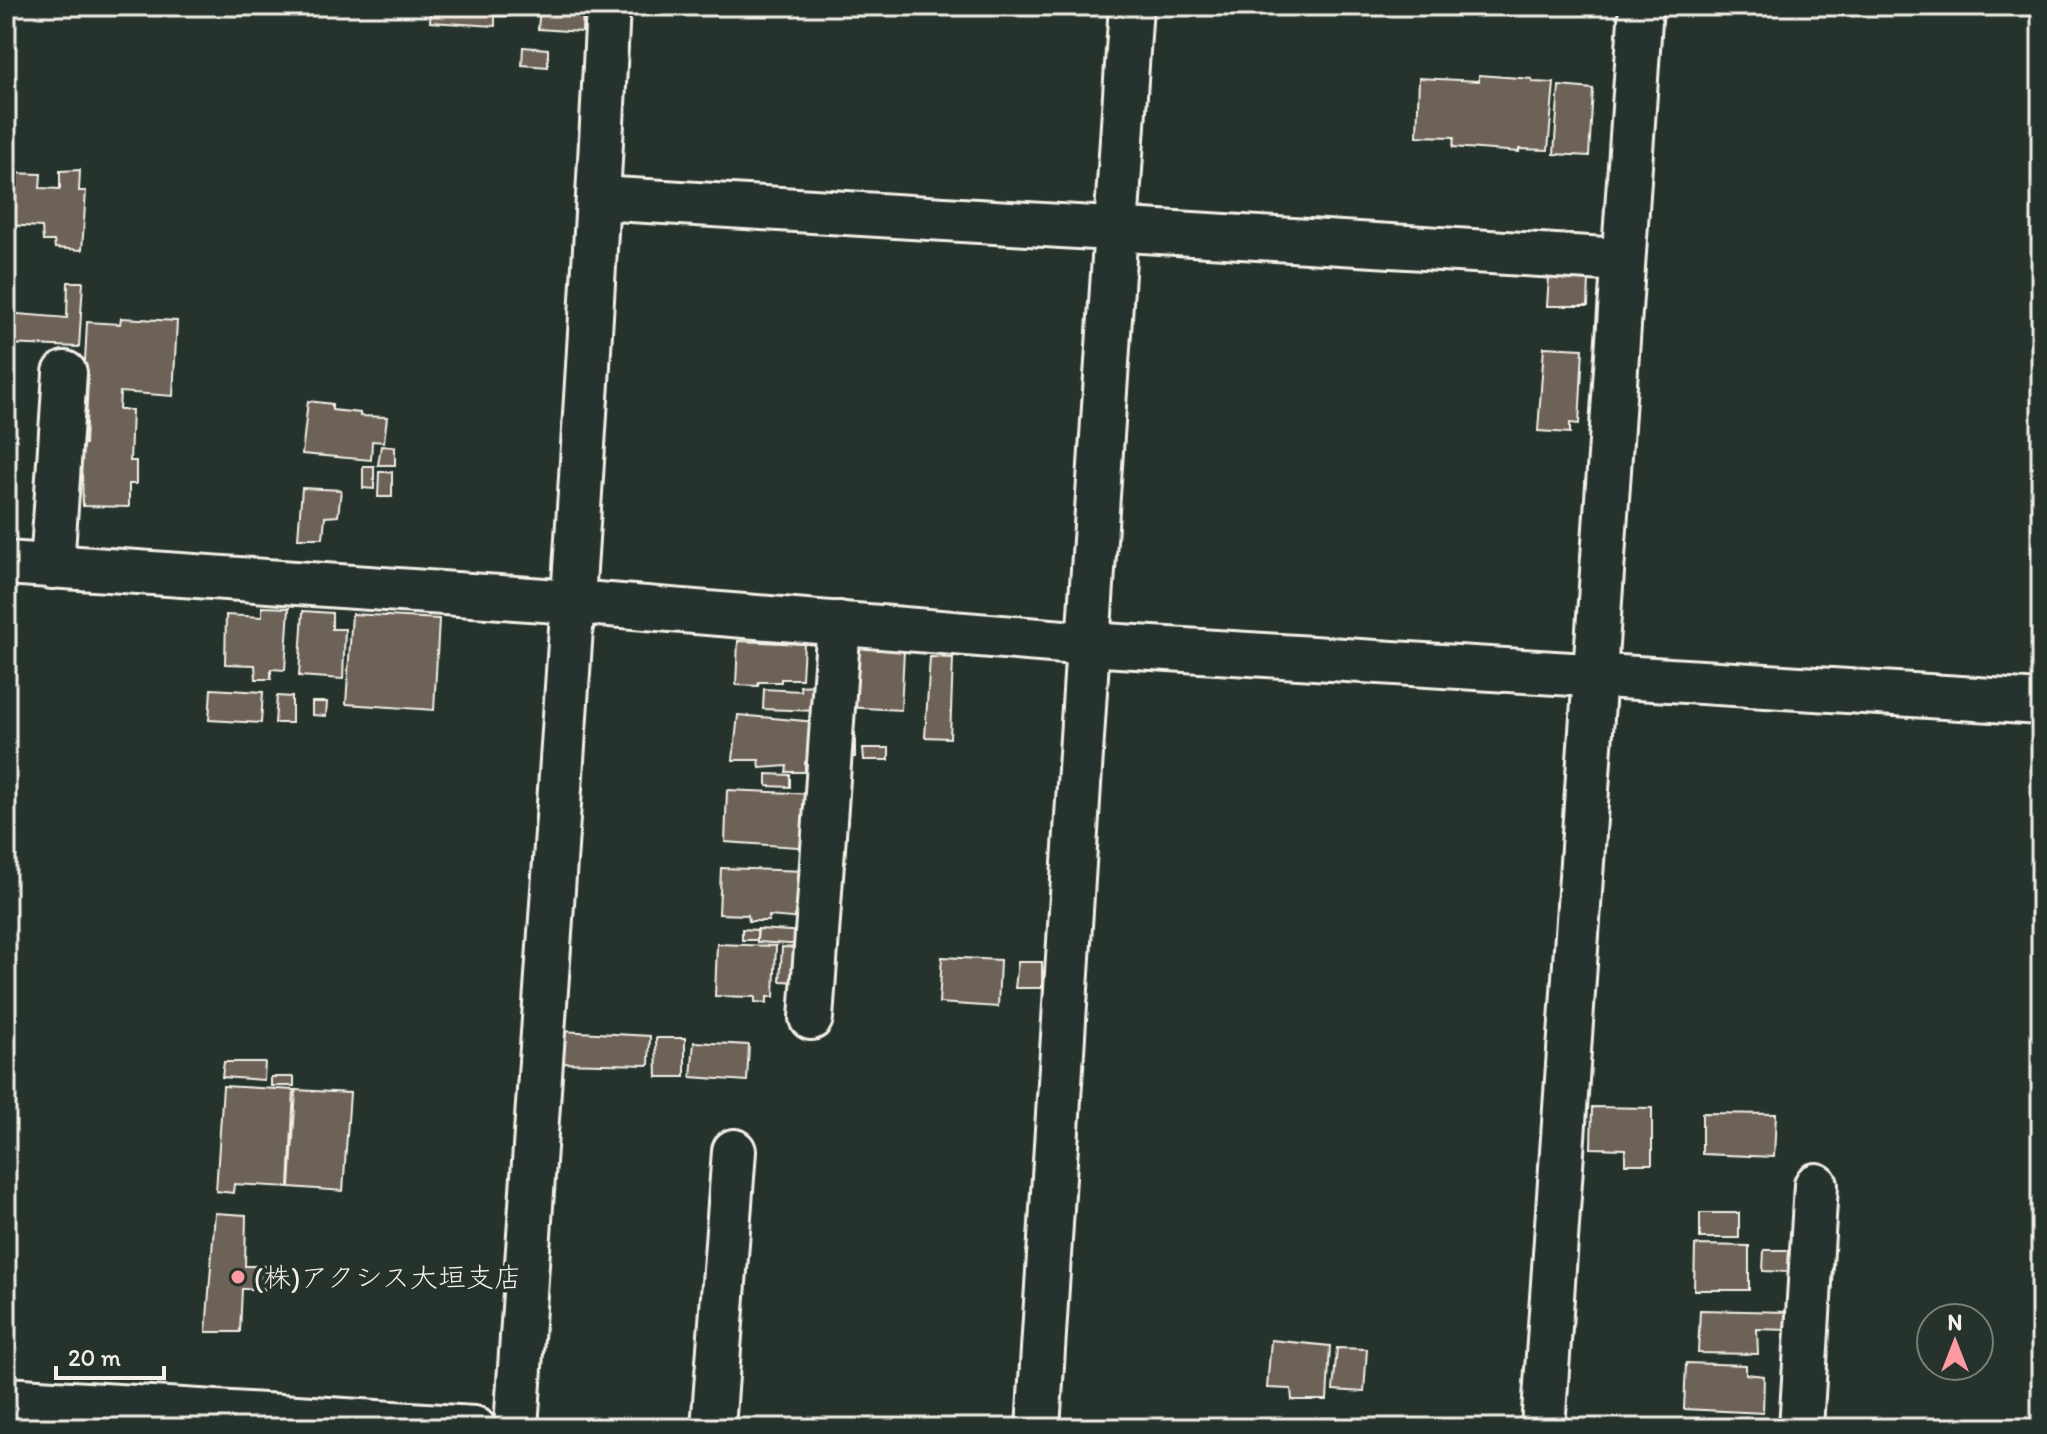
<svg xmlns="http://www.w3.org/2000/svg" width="2047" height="1434" font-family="Itim,'Klee One',sans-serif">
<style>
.building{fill:#6d6258;stroke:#f4f1e8;stroke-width:2}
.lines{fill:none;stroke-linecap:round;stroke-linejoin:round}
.minor-casing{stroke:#f4f1e8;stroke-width:48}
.minor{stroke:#26332d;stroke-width:42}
.poi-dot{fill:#ff9aa2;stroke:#26332d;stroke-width:3}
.labels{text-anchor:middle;stroke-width:7;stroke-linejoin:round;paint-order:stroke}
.poi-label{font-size:28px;fill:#f4f1e8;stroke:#26332d;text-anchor:start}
</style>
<rect width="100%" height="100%" fill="#26332d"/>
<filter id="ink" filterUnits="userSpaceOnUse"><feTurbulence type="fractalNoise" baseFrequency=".0125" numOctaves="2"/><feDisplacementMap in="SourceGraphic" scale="16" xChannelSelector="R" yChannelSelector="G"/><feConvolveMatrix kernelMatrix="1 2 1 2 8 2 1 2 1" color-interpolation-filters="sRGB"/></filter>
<g filter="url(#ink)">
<!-- building -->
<g class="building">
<path d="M431 6H511L510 16H495V26L430 22Z"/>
<path d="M540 6H583L582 32 538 29Z"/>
<path d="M523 47 548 49V67L522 65Z"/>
<path d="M1479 75 1532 79V82L1554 83 1548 150 1519 149V152L1453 147 1454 137 1417 136 1419 78 1479 81Z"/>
<path d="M1559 86 1593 89 1589 156 1554 154Z"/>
<path d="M80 170 79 191H86L82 250 55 248 54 241H43L42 227 6 225 9 173 41 174 40 188 60 189V171Z"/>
<path d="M1549 276 1589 279 1588 306H1547Z"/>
<path d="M68 282H83L79 347 6 344V313L67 318Z"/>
<path d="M121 318 177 321 173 396 120 392 119 410H132L130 461H136V484H129V507L83 506 82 475H77V444H85L88 381H84L87 322 120 324Z"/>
<path d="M1544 347 1583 349 1579 424 1570 423V433L1538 431Z"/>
<path d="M308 401 332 404V410L360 413V416L387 417 384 442 372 441 371 460 302 454Z"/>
<path d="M381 446 395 447V465H378Z"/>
<path d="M363 466H374V489L363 488Z"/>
<path d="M379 472H392V497H378Z"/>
<path d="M302 488 341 490 338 516 325 517 323 538H298Z"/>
<path d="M262 607 289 608 285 670 271 669V679H256L255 665 225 664 226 615 262 617Z"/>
<path d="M303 611 332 613V629H345L343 679 299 676Z"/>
<path d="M352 614 439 619 434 710 346 704Z"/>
<path d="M738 641 804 644 802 679H781V682H759L758 686 736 685Z"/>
<path d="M848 646 904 650 901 710 845 707Z"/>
<path d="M930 657 953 658 950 738 925 737Z"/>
<path d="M816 685 817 711 763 709 764 689 801 691 800 686Z"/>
<path d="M211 689 263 692 261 723 209 720Z"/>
<path d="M277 696 292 697V723H275Z"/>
<path d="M312 702H327L326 716 312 715Z"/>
<path d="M738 715 816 722 814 763 805 762V772H786L787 766 760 768 759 760H733Z"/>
<path d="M844 733H855V757L844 758Z"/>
<path d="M863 748H889V760H864Z"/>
<path d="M767 774 790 775V787L767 786Z"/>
<path d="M727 790 815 794 812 848 725 842Z"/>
<path d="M721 868 806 871 803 919 769 916V921H749L748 915 719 914Z"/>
<path d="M742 929 757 930V940H742Z"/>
<path d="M758 929 806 932 805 945 757 942Z"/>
<path d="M717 944 776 946 774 997H767V1003L755 1002V997L715 996Z"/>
<path d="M782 947 803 948 802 982 780 981Z"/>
<path d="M942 957 1000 960 998 1007 939 1003Z"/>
<path d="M1018 962H1042V988H1015Z"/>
<path d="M561 1031 650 1036 649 1065 557 1063Z"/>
<path d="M656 1038H685V1077H657Z"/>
<path d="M694 1042 749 1045 747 1081 691 1077Z"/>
<path d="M224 1062H265L264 1080 222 1077Z"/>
<rect x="271" y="1077" width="23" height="9"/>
<path d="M223 1086 294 1090 289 1187 234 1184 233 1193 216 1191Z"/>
<path d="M296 1090 350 1093 343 1191 290 1187Z"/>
<path d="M1592 1107 1652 1108V1164H1625V1149L1591 1148Z"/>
<path d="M1702 1113 1776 1114 1774 1157 1702 1154Z"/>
<path d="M215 1213 246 1215 245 1266H266V1289H242L240 1332H206Z"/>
<rect x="1700" y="1213" width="39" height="25"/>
<path d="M1695 1245 1749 1246V1290H1694Z"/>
<path d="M1764 1250H1792L1791 1272 1763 1271Z"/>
<path d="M1700 1310 1790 1312 1788 1330 1757 1329 1758 1354 1698 1353Z"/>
<path d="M1271 1340 1330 1346 1327 1400H1292L1291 1389 1267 1388Z"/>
<path d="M1337 1348 1367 1349 1364 1392 1333 1390Z"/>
<path d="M1686 1363 1746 1365V1374L1764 1376 1763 1413 1684 1409Z"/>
<path d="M1322 1418 1343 1419V1428H1322Z"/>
<path d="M1745 1420 1783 1422V1428H1744Z"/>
</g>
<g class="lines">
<defs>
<g id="minor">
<path d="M598 198 1622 260"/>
<path d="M6 563 573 602 1088 644 2041 703"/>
<path d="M52 567 65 373"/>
<path d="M811 1018 839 623"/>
<path d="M6 1399 474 1428"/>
<path d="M516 1428C547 954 585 480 608 6"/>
<path d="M713 1428 734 1151"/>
<path d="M1038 1428 1088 644 1131 6"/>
<path d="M1543 1428 1641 6"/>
<path d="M1801 1428 1816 1185"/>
</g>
</defs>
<!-- minor casing -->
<use href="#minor" class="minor-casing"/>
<!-- minor -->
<use href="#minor" class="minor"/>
</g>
</g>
<!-- markers -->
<circle class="poi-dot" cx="238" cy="1277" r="8"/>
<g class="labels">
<!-- poi labels -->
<g class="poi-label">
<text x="254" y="1287">(株)アクシス大垣支店</text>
</g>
</g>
<!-- margin -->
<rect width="2047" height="1434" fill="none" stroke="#26332d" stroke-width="32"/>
<rect x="16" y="16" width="2015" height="1402" fill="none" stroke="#f4f1e8" stroke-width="3" filter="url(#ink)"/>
<!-- north arrow -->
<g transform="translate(1955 1342)"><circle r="38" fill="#26332d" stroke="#787f78" stroke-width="2"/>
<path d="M0-6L14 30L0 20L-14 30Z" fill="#ff9aa2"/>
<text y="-12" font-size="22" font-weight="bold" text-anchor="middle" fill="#f4f1e8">N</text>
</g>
<!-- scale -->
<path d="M56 1366v12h108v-12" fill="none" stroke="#f4f1e8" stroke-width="4"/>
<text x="68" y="1366" font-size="24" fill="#f4f1e8" stroke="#26332d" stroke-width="6" paint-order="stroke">20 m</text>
</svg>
